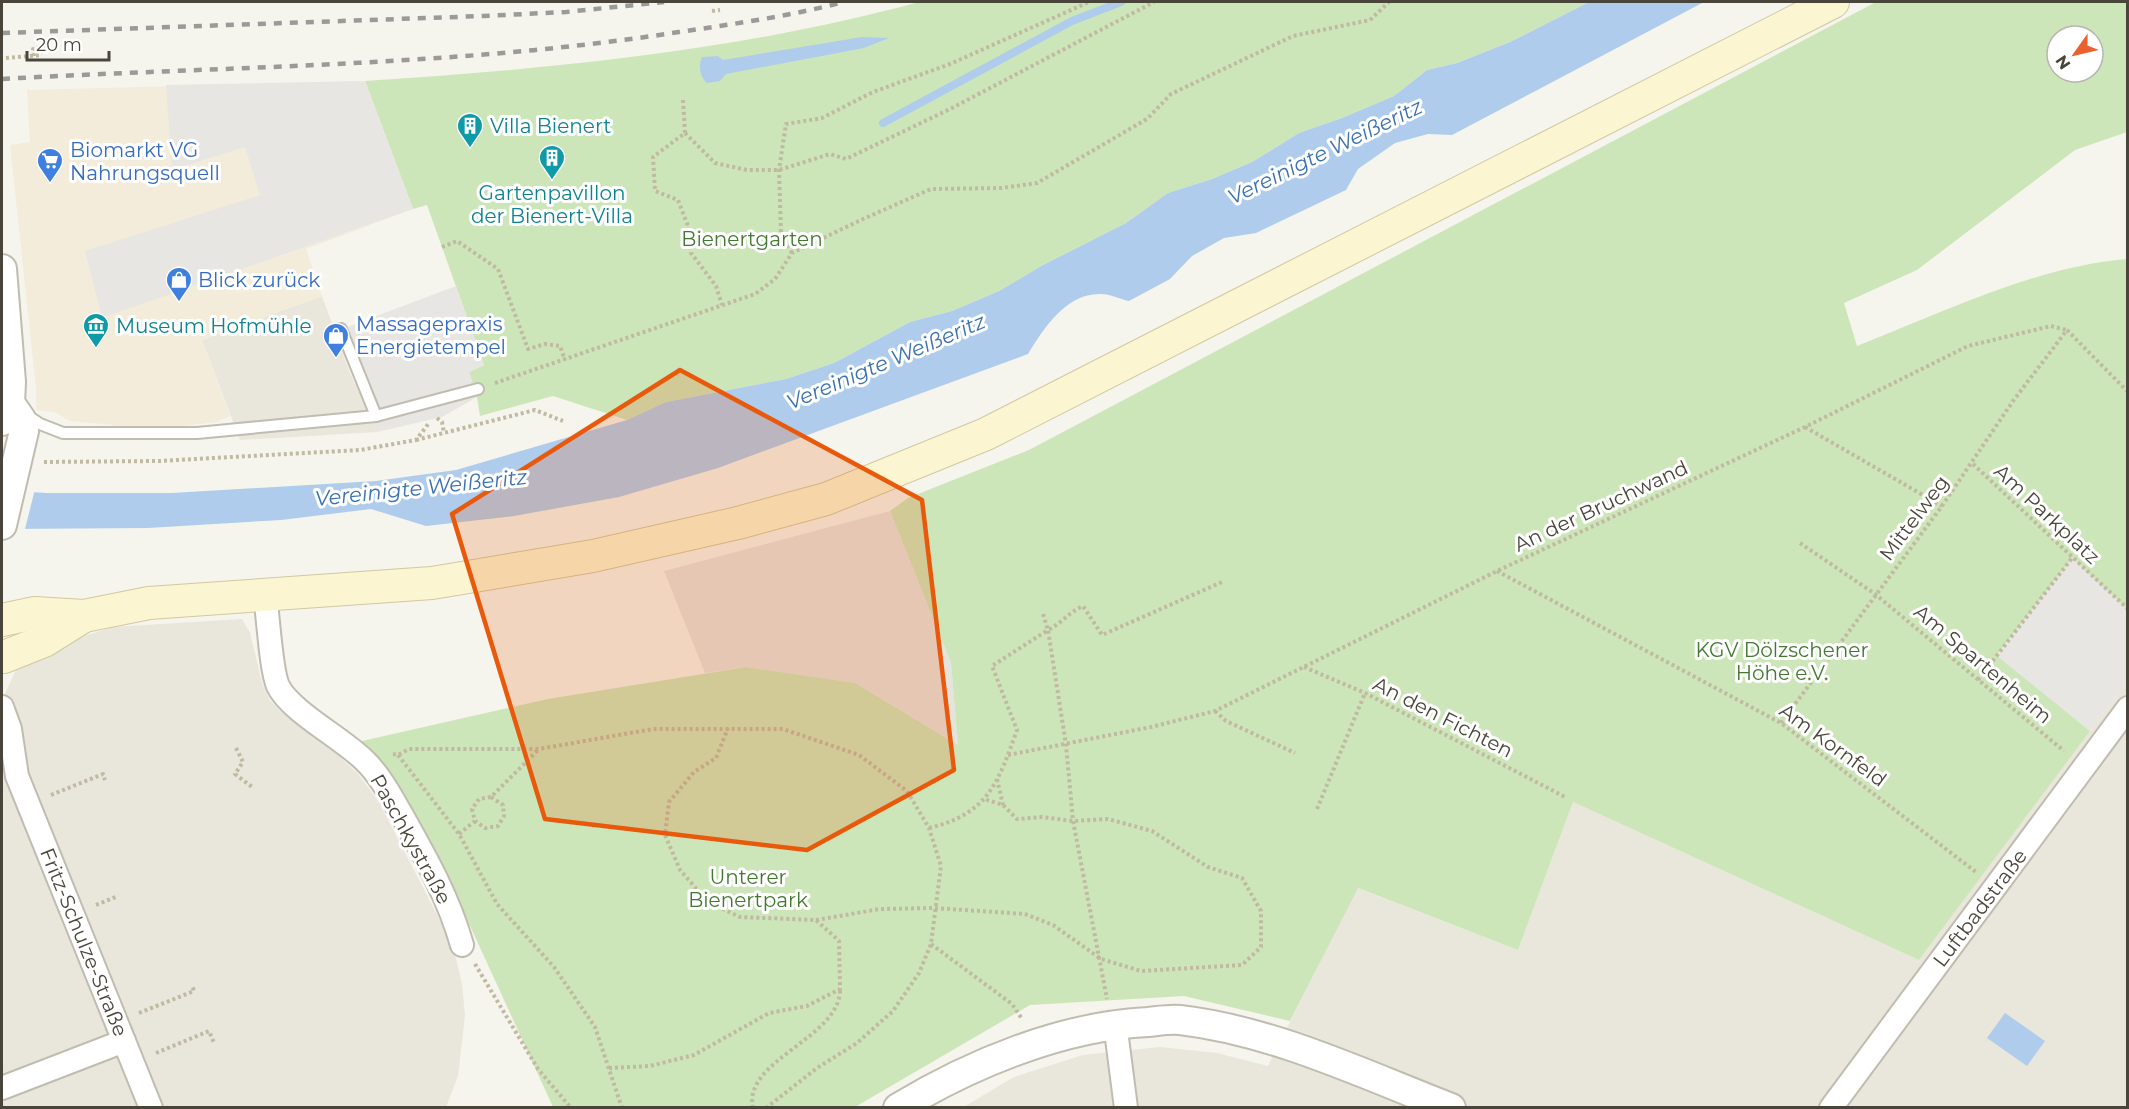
<svg xmlns="http://www.w3.org/2000/svg" width="2129" height="1109" font-family="Montserrat,sans-serif">
<style>
.residential{fill:#e9e6db}
.commercial{fill:#f4ecda}
.industrial{fill:#e5e3de}
.green{fill:#cde6b9;fill-rule:evenodd}
.parking{fill:#e8e6e3}
.water{fill:#afccec}
.pier{fill:#f5f4ed}
.lines{fill:none;stroke-linecap:round;stroke-linejoin:round}
.stream{stroke:#afccec;stroke-width:8}
.service-casing{stroke:#c0bcb0;stroke-width:14}
.minor-casing{stroke:#c0bcb0;stroke-width:26}
.tertiary-casing{stroke:#c0bcb0;stroke-width:32}
.secondary-casing{stroke:#d1c9a0;stroke-width:34}
.path{stroke:#c1b9a2;stroke-width:4;stroke-dasharray:3 3;stroke-linecap:butt}
.service{stroke:#fff;stroke-width:10}
.minor{stroke:#fff;stroke-width:22}
.tertiary{stroke:#fff;stroke-width:28}
.secondary{stroke:#fbf5d1;stroke-width:32}
.rail{stroke:#9a9a9a;stroke-width:4.5;stroke-dasharray:8 8;stroke-linecap:butt}
.marked{fill:#e8590c;fill-opacity:0.2;stroke:#e8590c;stroke-width:4.5;stroke-linejoin:round}
.labels{text-anchor:middle;stroke-width:6;stroke-linejoin:round;paint-order:stroke}
.culture-label{font-size:20px;fill:#0d838f;stroke:#fff;text-anchor:start}
.shop-label{font-size:20px;fill:#366cbe;stroke:#fff;text-anchor:start}
.park-label{font-size:20px;fill:#447831;stroke:#fff}
.street-label{font-size:20px;fill:#49453a;stroke:#fff}
.water-label{font-size:21px;font-style:italic;fill:#3a71af;stroke:#fff}
</style>
<rect width="100%" height="100%" fill="#f5f4ed"/>
<!-- residential -->
<g class="residential">
<path d="M322 296 349 371 377 432 240 440 202 340Z"/>
<path d="M242 619 250 633 262 683 269 699 281 712 335 752 358 774 379 802 453 946 462 984 465 1015 458 1076 446 1107H2V720L9 714 4 696 20 661 49 646 114 627Z"/>
<path d="M2127 681V1107L962 1108 1014 1077 1083 1055 1160 1047 1217 1053 1268 1066 1357 888 1518 950 1573 802 1919 960Z"/>
</g>
<!-- commercial -->
<path class="commercial" d="M365 81 413 209 306 249 322 296 202 340 230 416 217 422 156 429 70 421 54 412 36 410V388L10 145 30 142 27 90Z"/>
<!-- industrial -->
<path class="industrial" d="M890 511 951 663 958 745 855 683 746 667 705 673 664 571Z"/>
<!-- green -->
<g class="green">
<path d="M919 2H1589L1510 42 1457 63 1427 70 1394 96 1342 118 1299 133 1252 162 1212 179 1168 193 1126 223 1043 265 999 291 952 311 910 322 834 363 786 379 666 402 627 420 553 396 480 416 477 397 469 372 484 365 427 205 413 209 365 81C551 69 739 51 919 2Z"/>
<path d="M1876 2H2127V132L2075 150 1917 270 1844 303 1857 346C1944 312 2034 267 2127 259V609L2072 559 1997 655 2090 731 1919 960 1573 802 1518 950 1358 888 1290 1021 1184 996 1030 1005 855 1107H553L466 917 362 741 548 699 746 667 855 683 958 745 951 663 890 511 908 498 1029 450ZM2057 36H2093V72H2057Z"/>
</g>
<!-- parking -->
<g class="parking">
<path d="M365 81 413 209 102 318 85 251 260 195 245 147 172 170 166 85Z"/>
<path d="M456 286 484 365 469 372 477 397 442 417 377 432 334 332Z"/>
<path d="M2072 558 2127 609V681L2090 731 1997 656Z"/>
</g>
<!-- water -->
<g class="water">
<path d="M1589 2H1704L1452 135 1428 134 1395 143 1358 169 1346 190 1256 233 1224 238 1192 256 1170 279 1129 301C1120 299 1110 294 1101 294 1066 293 1044 328 1028 354L718 468 619 497 514 516 426 526 371 509 281 520 148 528 2 529V490L46 493H172L376 481 456 470 627 420 666 402 786 379 834 363 910 322 952 311 999 291 1043 265 1126 223 1168 193 1212 179 1252 162 1299 133 1342 118 1394 96 1427 70 1457 63 1510 42Z"/>
<path d="M862 37 889 38 864 48 726 74 720 81 707 83C700 77 698 66 702 57L718 56 723 60Z"/>
<path d="M2005 1013 2045 1041 2027 1066 1987 1038Z"/>
</g>
<!-- pier -->
<path class="pier" d="M2 487 35 489 24 533 2 532Z"/>
<g class="lines">
<!-- stream -->
<path class="stream" d="M883 123 1072 21 1121 2"/>
<defs>
<g id="service">
<path d="M341 329 376 416"/>
<path d="M25 414 40 424 63 433H197L376 416 478 389"/>
</g>
<g id="minor">
<path d="M265 595C268 615 271 671 278 686 290 711 342 738 364 760 380 775 392 798 403 817 426 858 449 899 462 945"/>
<path d="M2 707 10 729 17 776 151 1108"/>
<path d="M1115 1023 1126 1108"/>
<path d="M2 1088 124 1041"/>
<path d="M1831 1108 2128 708"/>
</g>
<g id="tertiary">
<path d="M2 269 11 382 10 403 2 421"/>
<path d="M2 525 24 431 21 419 10 403"/>
<path d="M898 1108C971 1064 1062 1026 1148 1022 1158 1021 1170 1019 1180 1020 1274 1031 1363 1074 1451 1108"/>
</g>
<g id="secondary">
<path d="M2 620 35 613 84 616 149 603 432 583 593 556 738 523 826 499 986 434 1833 2"/>
<path d="M4 657 44 641 84 616"/>
</g>
</defs>
<!-- service casing -->
<use href="#service" class="service-casing"/>
<!-- minor casing -->
<use href="#minor" class="minor-casing"/>
<!-- tertiary casing -->
<use href="#tertiary" class="tertiary-casing"/>
<!-- secondary casing -->
<use href="#secondary" class="secondary-casing"/>
<!-- path -->
<g class="path">
<path d="M712 11 720 10"/>
<path d="M34 56 33 49 46 48"/>
<path d="M6 58 42 55"/>
<path d="M683 100 685 133 653 157 655 191 678 200 688 226 691 253 716 286 722 305"/>
<path d="M685 133 715 163 747 170H779L830 154 846 159 950 109 1154 2"/>
<path d="M442 247 457 241 498 269 528 349 545 344 560 346 565 360"/>
<path d="M792 253 781 234 779 170 786 124 822 118 873 92 950 64 1089 2"/>
<path d="M2067 330 2128 392"/>
<path d="M495 383 755 294 775 279 792 253 863 219 931 189 1002 188 1037 183 1147 119 1171 94 1293 36 1370 20 1389 2"/>
<path d="M437 418 442 422 444 433"/>
<path d="M1805 427 1942 506"/>
<path d="M416 440 535 410 563 421"/>
<path d="M44 462 159 461 360 450 416 440 429 423"/>
<path d="M1973 464 2128 609"/>
<path d="M1800 543 1875 594 2064 751"/>
<path d="M1497 571 1781 723 1976 872"/>
<path d="M1043 614 1048 630C1062 623 1069 612 1083 606L1102 635 1222 582"/>
<path d="M1304 667 1365 693 1567 798"/>
<path d="M1978 680 2072 558"/>
<path d="M1215 711 1226 721 1295 753"/>
<path d="M1781 723 1942 506 2013 401 2067 330"/>
<path d="M236 748 243 762 235 774 252 787"/>
<path d="M393 754 398 755 409 749H539L653 729H783L859 755 907 791 929 828 941 866 931 944 919 973 893 1011 857 1043 817 1068 766 1108"/>
<path d="M398 755 459 834 497 904 554 967 595 1027 622 1108"/>
<path d="M1008 755 1151 727 1215 711 1497 571 1805 427 1968 346 2051 326 2067 330"/>
<path d="M997 779 1003 805"/>
<path d="M51 795 103 774 105 780"/>
<path d="M491 797 503 805 504 816 498 826 485 828 475 821 472 809 479 799 491 797 539 749"/>
<path d="M1317 809 1365 693"/>
<path d="M929 828C988 814 998 783 1017 730L992 666 1048 630 1066 745 1073 821 1107 999"/>
<path d="M459 834 475 821"/>
<path d="M96 905 118 896"/>
<path d="M816 920 880 909 934 908 1025 914 1053 925 1101 959 1141 971 1242 965 1261 947V911L1242 878 1208 867 1152 831 1108 819 1073 821 1042 817 1017 819 1003 805 984 799"/>
<path d="M931 944 1012 1004 1022 1019"/>
<path d="M475 964 538 1069 571 1108"/>
<path d="M139 1013 194 991 192 985"/>
<path d="M156 1053 209 1031 214 1043"/>
<path d="M609 1068 650 1066 694 1055 769 1013 807 1006 840 989 839 941 816 920 740 917 708 902 680 870 665 835 669 802 694 772 716 758 728 728"/>
<path d="M753 1108C742 1060 841 1038 840 989"/>
</g>
<!-- service -->
<use href="#service" class="service"/>
<!-- minor -->
<use href="#minor" class="minor"/>
<!-- tertiary -->
<use href="#tertiary" class="tertiary"/>
<!-- secondary -->
<use href="#secondary" class="secondary"/>
<!-- rail -->
<g class="rail">
<path d="M2 33 483 16 566 12 664 2"/>
<path d="M2 79C227 66 455 67 679 32 734 24 790 16 844 2"/>
</g>
</g>
<!-- marked area -->
<path class="marked" d="M680 370 922 500 954 770 807 850 545 819 452 514Z"/>
<!-- icons -->
<defs>
<symbol id="building-pin" viewBox="-11 -11 22 30"><path d="M0 17L-7.5 6A9.5 9.5 0 1 1 7.5 6Z" fill="#0f9aa8" stroke="#fff"/><path d="M-4-6H4V6H1V3H-1V6H-4ZM-2.5-4.3h1.7v1.8h-1.7ZM.8-4.3h1.7v1.8H.8ZM-2.5-1h1.7V.8h-1.7ZM.8-1h1.7V.8H.8Z" fill="#fff"/></symbol>
<symbol id="supermarket-pin" viewBox="-11 -11 22 30"><path d="M0 17L-7.5 6A9.5 9.5 0 1 1 7.5 6Z" fill="#3f7fe0" stroke="#fff"/><path d="M-6-5.5h2.5l.6 2H6L4.5 2H-2.5L-4.4-4H-6ZM-1.5 3.2a1.3 1.3 0 1 0 .1 0ZM3 3.2a1.3 1.3 0 1 0 .1 0Z" fill="#fff"/></symbol>
<symbol id="shop-pin" viewBox="-11 -11 22 30"><path d="M0 17L-7.5 6A9.5 9.5 0 1 1 7.5 6Z" fill="#3f7fe0" stroke="#fff"/><path d="M-5-2.5h2.3a2.7 3.5 0 0 1 5.4 0H5L5.5 6h-11ZM-1.5-2.5h3a1.5 2.3 0 0 0-3 0Z" fill="#fff"/></symbol>
<symbol id="museum-pin" viewBox="-11 -11 22 30"><path d="M0 17L-7.5 6A9.5 9.5 0 1 1 7.5 6Z" fill="#0f9aa8" stroke="#fff"/><path d="M0-6L6-3V-2H-6V-3ZM-5-1h2V3h-2ZM-1-1h2V3h-2ZM3-1h2V3H3ZM-6 4H6V6H-6Z" fill="#fff"/></symbol>
</defs>
<g fill-rule="evenodd">
<use href="#building-pin" x="455" y="111" width="30" height="40"/>
<use href="#building-pin" x="537" y="143" width="30" height="40"/>
<use href="#supermarket-pin" x="35" y="146" width="30" height="40"/>
<use href="#shop-pin" x="164" y="265" width="30" height="40"/>
<use href="#museum-pin" x="81" y="311" width="30" height="40"/>
<use href="#shop-pin" x="321" y="321" width="30" height="40"/>
</g>
<g class="labels">
<!-- culture labels -->
<g class="culture-label">
<text x="490" y="133">Villa Bienert</text>
<text x="552" y="200" text-anchor="middle">Gartenpavillon<tspan x="552" dy="23">der Bienert-Villa</tspan></text>
<text x="116" y="333">Museum Hofmühle</text>
</g>
<!-- shop labels -->
<g class="shop-label">
<text x="70" y="157">Biomarkt VG<tspan x="70" dy="23">Nahrungsquell</tspan></text>
<text x="198" y="287">Blick zurück</text>
<text x="356" y="331">Massagepraxis<tspan x="356" dy="23">Energietempel</tspan></text>
</g>
<!-- park labels -->
<g class="park-label">
<text x="752" y="246">Bienertgarten</text>
<text x="1782" y="657">KGV Dölzschener<tspan x="1782" dy="23">Höhe e.V.</tspan></text>
<text x="748" y="884">Unterer<tspan x="748" dy="23">Bienertpark</tspan></text>
</g>
<!-- street labels -->
<g class="street-label">
<text transform="translate(1601 506) rotate(-25)" y="7">An der Bruchwand</text>
<text transform="translate(2047 514) rotate(43)" y="7">Am Parkplatz</text>
<text transform="translate(1914 518) rotate(-53)" y="7">Mittelweg</text>
<text transform="translate(1983 664) rotate(40)" y="7">Am Spartenheim</text>
<text transform="translate(1443 717) rotate(27)" y="7">An den Fichten</text>
<text transform="translate(1833 745) rotate(36)" y="7">Am Kornfeld</text>
<text transform="translate(411 839) rotate(61)" y="7">Paschkystraße</text>
<text transform="translate(1980 908) rotate(-53)" y="7">Luftbadstraße</text>
<text transform="translate(84 942) rotate(68)" y="7">Fritz-Schulze-Straße</text>
</g>
<!-- water labels -->
<g class="water-label">
<text transform="translate(1325 152) rotate(-26)" y="7">Vereinigte Weißeritz</text>
<text transform="translate(886 362) rotate(-23)" y="7">Vereinigte Weißeritz</text>
<text transform="translate(421 488) rotate(-6)" y="7">Vereinigte Weißeritz</text>
</g>
</g>
<!-- border -->
<rect width="2129" height="1109" fill="none" stroke="#49453a" stroke-width="6"/>
<!-- north arrow -->
<g transform="translate(2075 54) rotate(236)"><circle r="28" fill="#ffffff" stroke="#b6b5b0" stroke-width="1.5"/>
<path d="M0-4.5L10 22L0 15L-10 22Z" fill="#ea602f"/>
<text y="-9" font-size="16" font-weight="bold" text-anchor="middle" fill="#49453a">N</text>
</g>
<!-- scale -->
<path d="M27 51v9h82v-9" fill="none" stroke="#49453a" stroke-width="3"/>
<text x="36" y="51" font-size="18" fill="#49453a" stroke="#ffffff" stroke-width="4.5" paint-order="stroke">20 m</text>
</svg>
